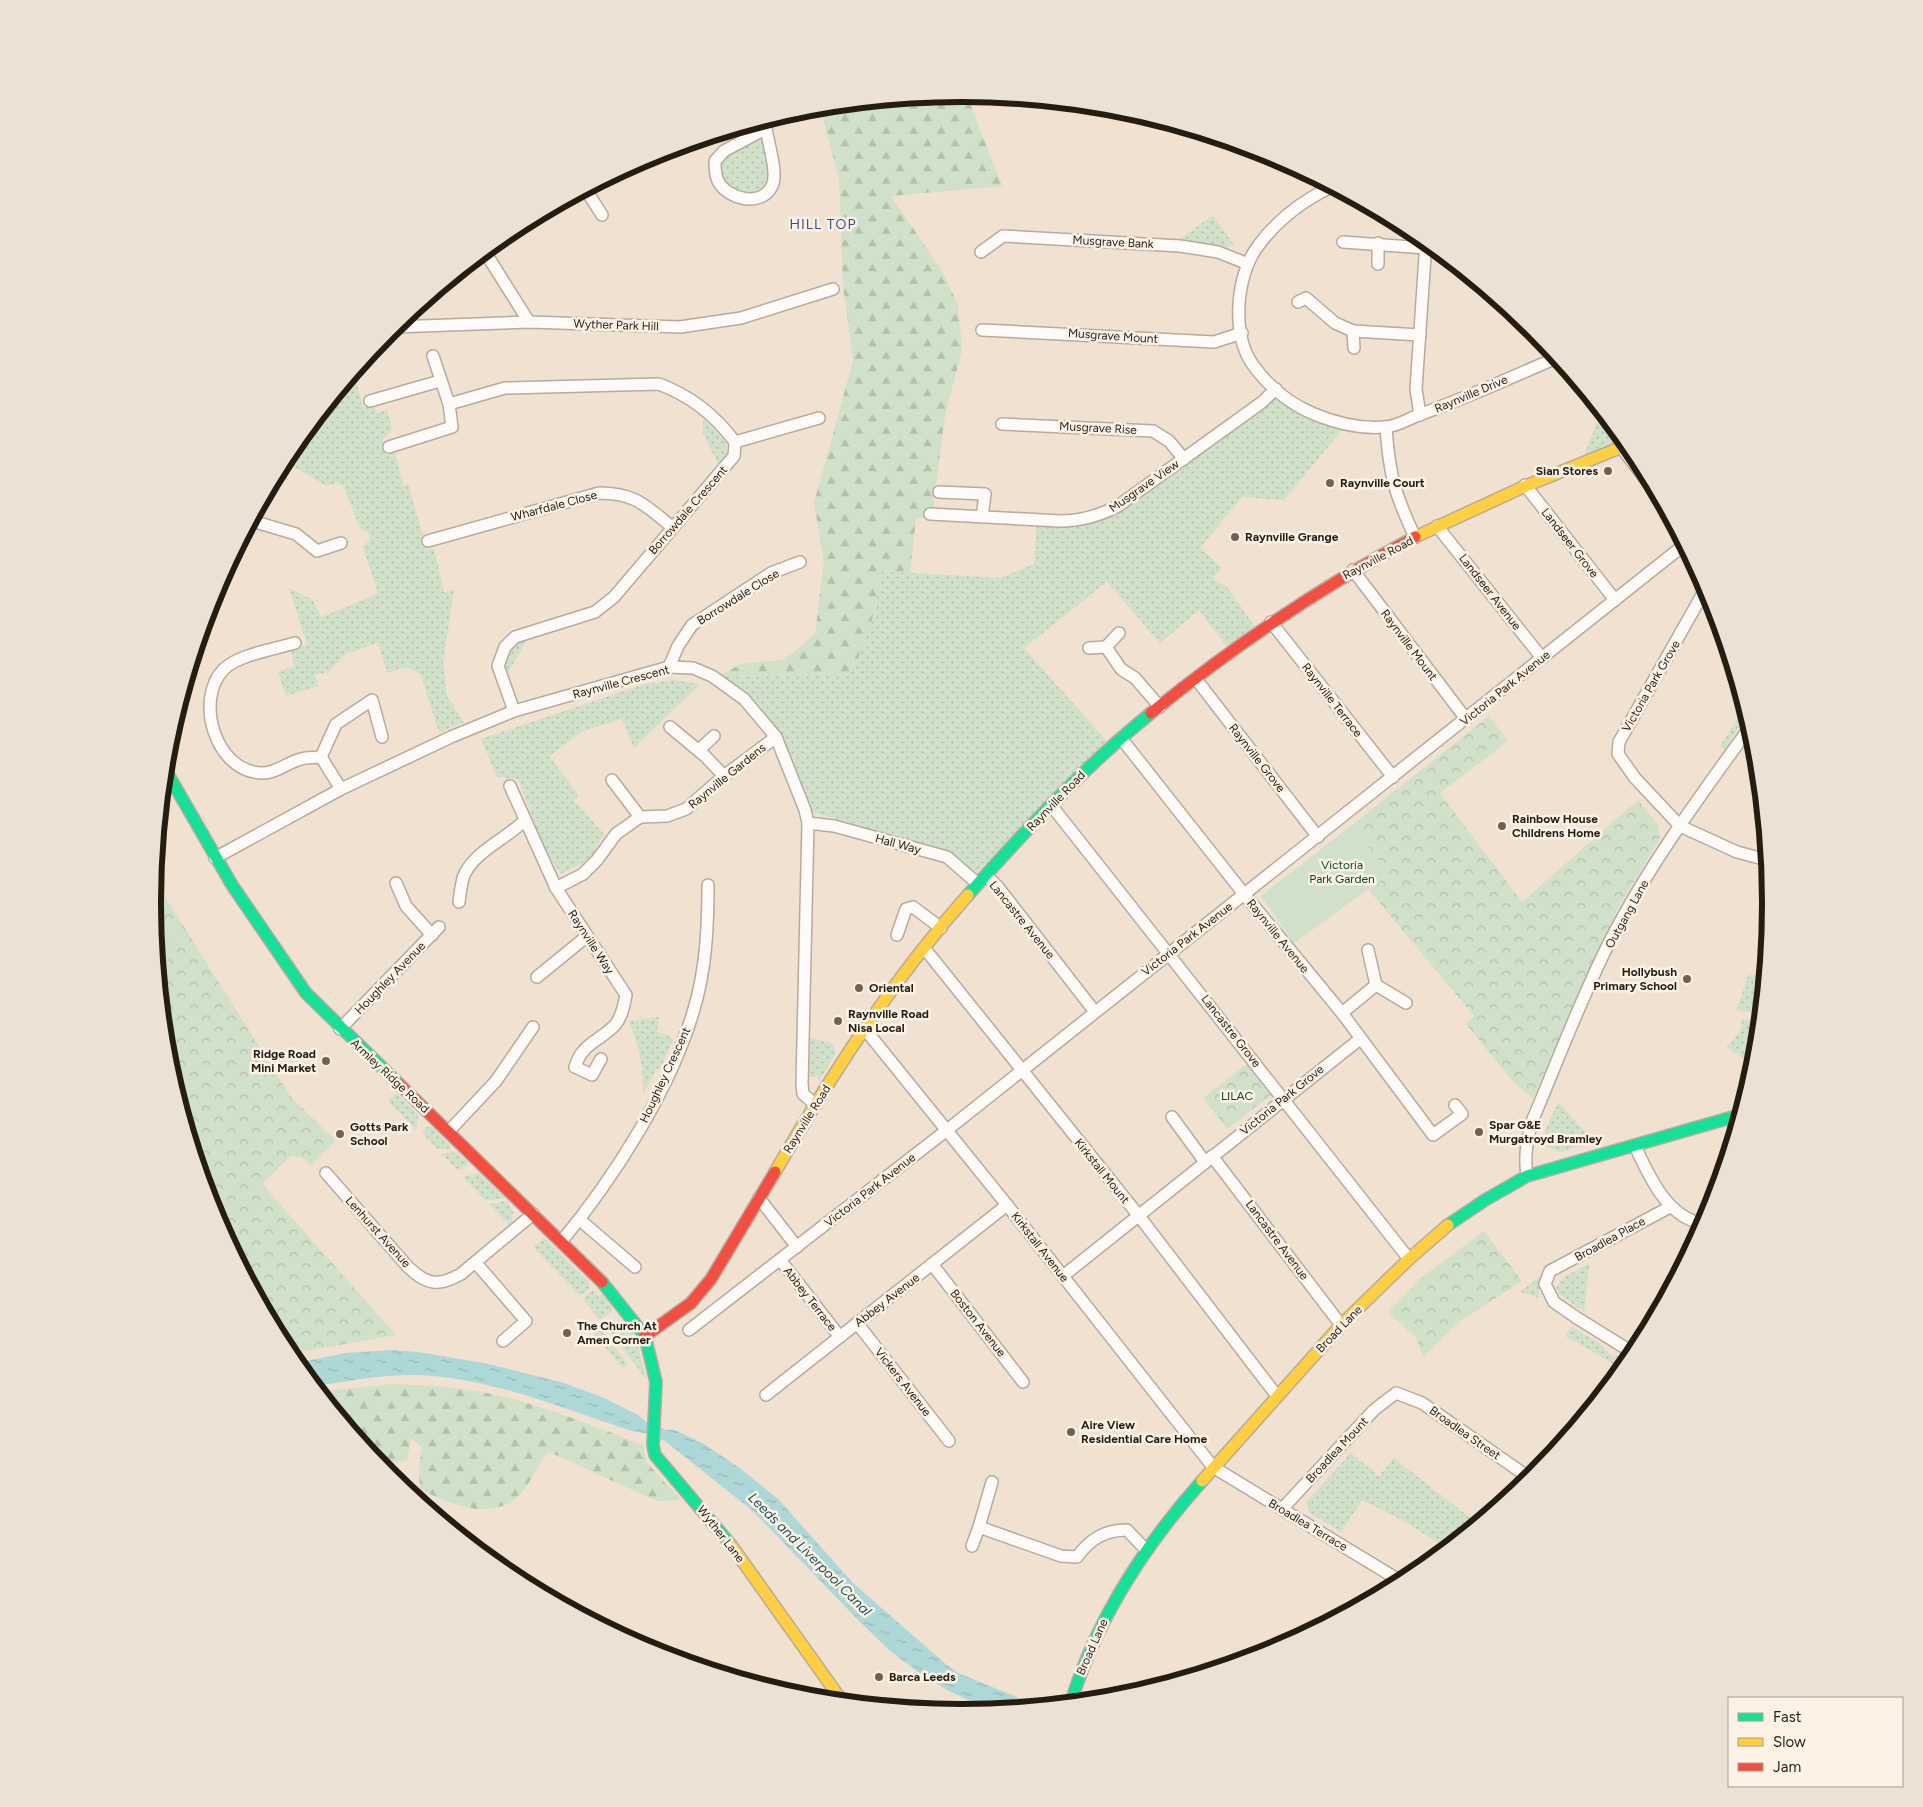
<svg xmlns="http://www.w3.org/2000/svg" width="1923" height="1807" font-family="Figtree,sans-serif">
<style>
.grass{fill:url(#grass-dots)}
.forest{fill:url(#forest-firs)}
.park{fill:url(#park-crowns)}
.garden{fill:#d1e0c8}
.water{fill:url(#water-ripples)}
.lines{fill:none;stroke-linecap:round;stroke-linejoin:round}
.street-casing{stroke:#b6ab9e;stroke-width:14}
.fast-casing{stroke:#b6ab9e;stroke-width:14}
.slow-casing{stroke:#b6ab9e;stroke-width:14}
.jam-casing{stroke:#b6ab9e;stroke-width:14}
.street{stroke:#fdfaf8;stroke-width:11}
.fast{stroke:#16e098;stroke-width:11}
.slow{stroke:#ffcf43;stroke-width:11}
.jam{stroke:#f24e42;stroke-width:11}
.poi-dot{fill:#6d6254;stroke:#fdf2e6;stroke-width:2}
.labels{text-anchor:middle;stroke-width:5;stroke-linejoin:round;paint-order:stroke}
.street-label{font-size:12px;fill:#261d11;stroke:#fdf2e6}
.poi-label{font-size:12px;font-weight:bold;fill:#261d11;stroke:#fdf2e6;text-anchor:start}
.park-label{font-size:12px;fill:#024c23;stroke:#fdf2e6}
.neighbourhood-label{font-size:14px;letter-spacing:1px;fill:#3f4b87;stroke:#fdf2e6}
.water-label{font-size:14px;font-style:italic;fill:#154f53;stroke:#fdf2e6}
.rim{fill:none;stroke:#261d11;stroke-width:6}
</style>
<defs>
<pattern id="grass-dots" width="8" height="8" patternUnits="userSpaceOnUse" patternTransform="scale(1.25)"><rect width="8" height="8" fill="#d1e0c8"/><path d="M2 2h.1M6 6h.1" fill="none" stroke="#b3c0ab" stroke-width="1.8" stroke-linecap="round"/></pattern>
<pattern id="forest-firs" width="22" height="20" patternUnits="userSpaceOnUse" patternTransform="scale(1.25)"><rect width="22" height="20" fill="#d1e0c8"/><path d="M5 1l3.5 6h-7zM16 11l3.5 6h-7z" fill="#b3c0ab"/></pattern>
<pattern id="park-crowns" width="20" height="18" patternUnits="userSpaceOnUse" patternTransform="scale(1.25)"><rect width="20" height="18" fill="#d1e0c8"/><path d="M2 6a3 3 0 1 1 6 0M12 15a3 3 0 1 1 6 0" fill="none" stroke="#b3c0ab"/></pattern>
<pattern id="water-ripples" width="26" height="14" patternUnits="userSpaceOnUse" patternTransform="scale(1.25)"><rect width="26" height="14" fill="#aed7d7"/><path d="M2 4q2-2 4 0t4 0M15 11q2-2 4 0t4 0" fill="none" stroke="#96b8b8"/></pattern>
</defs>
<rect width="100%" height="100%" fill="#f0e1d1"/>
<!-- grass -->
<g class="grass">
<path d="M765 129 774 176 760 196 725 190 715 161Z"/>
<path d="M1213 215 1234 245 1225 247 1179 240Z"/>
<path d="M354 374 363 407 374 404 377 413 387 410 392 429 382 441 386 455 395 453 403 485 408 484 427 550 434 548 444 592 454 590 443 663 447 696 464 722 439 733 421 675 408 667 387 673 378 643 345 654 329 672 315 675 318 686 286 696 278 672 294 666 291 650 307 645 289 588 313 600 321 617 378 594 363 547 370 539 367 530 361 531 344 487 336 483 326 486 291 465 287 455Z"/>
<path d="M1276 389 1283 396 1347 424 1284 500 1242 497 1200 548 1221 567 1214 579 1228 588 1258 631 1230 651 1199 610 1160 643 1107 582 1024 648 1112 747 976 873 953 855 930 846 805 810 776 737 712 676 850 673 876 606 881 571 1000 578 1034 564 1037 520 1100 516Z"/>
<path d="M1597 408 1627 445 1581 463 1600 415Z"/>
<path d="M703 418 726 442V456L718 464 703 433Z"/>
<path d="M527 640 507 674C502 658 510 644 527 640Z"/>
<path d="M675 680 700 684 634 748 622 719 583 731 549 756 579 795 574 801 604 834 590 859 561 874 545 850 518 779 497 777 481 739 645 684Z"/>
<path d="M1744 708 1746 715 1725 749 1720 746Z"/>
<path d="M1748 975 1764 976 1760 1013 1737 1010Z"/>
<path d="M659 1017 657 1032 670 1036 673 1040 661 1067 656 1070 643 1094C644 1068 639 1045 629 1021Z"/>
<path d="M1740 1019 1760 1021 1757 1048 1743 1059 1727 1047 1739 1033 1742 1024Z"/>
<path d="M808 1037 832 1043 836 1053 819 1081 818 1076 808 1077Z"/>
<path d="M396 1093 418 1115 416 1130 388 1101Z"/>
<path d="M1558 1102 1594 1141 1560 1152 1546 1146 1543 1136Z"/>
<path d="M427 1127H433L451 1147 449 1149H438L424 1135 423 1131Z"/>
<path d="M457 1152 467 1161V1165L461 1170 457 1169 442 1154Z"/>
<path d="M479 1173 505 1198 486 1201 463 1177Z"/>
<path d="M508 1201 513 1212 511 1227 489 1204Z"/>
<path d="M544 1238 590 1283 588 1285 590 1288 580 1296 533 1247Z"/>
<path d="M1589 1264 1584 1312 1559 1294 1556 1287 1564 1277Z"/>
<path d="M1541 1276 1538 1298 1520 1292Z"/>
<path d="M593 1290 599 1297 602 1294 612 1306V1311L600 1320 583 1299Z"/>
<path d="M625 1322 636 1338 646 1379 611 1333Z"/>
<path d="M1571 1326 1603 1346 1610 1355 1619 1356 1628 1361 1622 1369 1566 1336Z"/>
<path d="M600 1328 628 1364 623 1368 593 1333Z"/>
<path d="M1351 1453 1379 1476 1394 1458 1477 1523 1447 1548 1400 1519 1362 1500 1341 1532 1310 1513 1306 1502Z"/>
</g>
<!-- forest -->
<g class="forest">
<path d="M962 94 980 96 969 101 1002 186 891 196 942 271 958 305 962 350 945 415 933 508H927L926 518H916L910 573 881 571C876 609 869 639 850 673L719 676 741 664 784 660 815 634 824 561 814 503 853 361 843 285 839 178 820 108Z"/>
<path d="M392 1384C413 1385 433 1385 453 1388 519 1394 582 1422 643 1445L647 1463 681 1500 657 1501 549 1452C539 1463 534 1475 526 1487 499 1525 453 1506 420 1489L419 1468 422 1447 411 1439 407 1461 378 1463 320 1392Z"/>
</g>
<!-- park -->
<g class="park">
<path d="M1489 716 1508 741 1440 793 1522 902 1638 800 1658 825 1660 838 1617 910 1533 1098 1516 1085 1466 1024 1474 1016 1369 890 1389 874 1352 825Z"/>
<path d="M154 879 290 1096 336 1141 311 1165 301 1157 291 1156 262 1184 396 1335 289 1354 213 1213 167 1061 152 903Z"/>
<path d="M1247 1064 1271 1095 1227 1129 1203 1098Z"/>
<path d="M1484 1231 1522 1281 1460 1321 1423 1357 1416 1338 1388 1312 1421 1278Z"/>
</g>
<!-- garden -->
<g class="garden">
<path d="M1352 825 1389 874 1294 943 1261 896Z"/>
<path d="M152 911 182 926 158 970Z"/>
<path d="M174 1083 197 1128 189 1133Z"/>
</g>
<!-- water -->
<path class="water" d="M392 1350 418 1352 489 1364 564 1383 604 1398 638 1415 645 1421 666 1430H675L704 1444 741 1469 778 1499 853 1583 948 1666 958 1673 1039 1706 990 1710 949 1691 918 1672 888 1649 860 1622 754 1512 665 1441 645 1433 635 1432C564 1409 493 1378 418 1375 383 1374 349 1381 315 1386L296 1363 345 1353Z"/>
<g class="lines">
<defs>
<g id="street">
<path d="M765 121C766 138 779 172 772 186 761 208 727 199 718 181 715 175 715 167 715 161L724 151 765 129"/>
<path d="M1331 187C1302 201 1277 220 1258 246 1236 275 1231 334 1253 365 1268 386 1290 404 1314 414 1336 423 1360 429 1384 427 1395 427 1407 420 1416 416 1464 399 1510 378 1556 358"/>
<path d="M586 190 602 215"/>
<path d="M1343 242 1425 248"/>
<path d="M1378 243V264"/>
<path d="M485 252 529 322"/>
<path d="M981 252 1003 236 1180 246 1218 252 1248 264"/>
<path d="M1298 302 1306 298 1335 323 1353 331 1420 335"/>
<path d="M394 327 529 322 680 327 741 318 833 289"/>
<path d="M982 330 1214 342 1242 333"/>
<path d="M1353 331 1354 348"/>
<path d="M433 356 449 404 505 388 659 384C691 396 715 415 735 442L734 456 614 597 595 612 515 637 505 647 498 666 514 711"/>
<path d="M370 401 440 381"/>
<path d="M1420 415 1416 389 1426 242"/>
<path d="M1002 424 1153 431 1169 441 1184 459"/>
<path d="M1386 427C1389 474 1395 495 1415 537"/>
<path d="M735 442 819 418"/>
<path d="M389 447 452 427 449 404"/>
<path d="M1621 447 1653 489"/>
<path d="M1525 485 1615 600"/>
<path d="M939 492 985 494 982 517"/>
<path d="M930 514 1060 521C1082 521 1099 516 1118 506L1261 403 1276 389"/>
<path d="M252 521 296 534 317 551 341 543"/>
<path d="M1437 526 1542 658"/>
<path d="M428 541 599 493C635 493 645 505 672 527"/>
<path d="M1353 570 1466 719"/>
<path d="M1706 588 1619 742 1618 754 1635 778 1680 826 1737 852 1767 860"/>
<path d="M1271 622 1393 777"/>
<path d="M1119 633 1106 647 1121 669 1135 678 1160 707"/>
<path d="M295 643C275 649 238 655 224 669 194 699 215 772 262 773 276 773 285 764 298 760 304 757 313 758 321 757L341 789"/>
<path d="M1089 648 1106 647"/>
<path d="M669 667 678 646 692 625 771 573 800 562"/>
<path d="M1196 679 1318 837"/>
<path d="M670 727 705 756 724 776"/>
<path d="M1121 738 1244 894 1342 1013 1433 1135 1462 1114 1455 1105"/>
<path d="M699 750 714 736"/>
<path d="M321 757 336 724 372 700 382 737"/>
<path d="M612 780 640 817"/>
<path d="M510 786 556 888 626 995C624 1005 622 1017 615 1025 600 1041 582 1043 575 1067L592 1075 601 1059"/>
<path d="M1051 805 1409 1259"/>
<path d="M808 823 834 826 947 857 978 884"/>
<path d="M215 858 341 789 451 737 514 711 669 667 693 668 712 676 744 699 776 737 805 810 808 823 802 1084 803 1094 816 1105"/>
<path d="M986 875 998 887 1095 1012"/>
<path d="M396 883 406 906 432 935"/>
<path d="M556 888 583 874 597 860 616 834 640 817 667 816 686 809 724 776 776 737"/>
<path d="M459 902C460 894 461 886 463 878 472 852 507 839 525 820"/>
<path d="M897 935 906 909 913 907 941 928"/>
<path d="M925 949 1139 1216 1277 1396"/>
<path d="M1368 950 1376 985"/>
<path d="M537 977 586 937"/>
<path d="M1342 1013 1376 985 1406 1003"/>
<path d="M864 1028 1007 1205 1213 1467 1402 1582"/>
<path d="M340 1029 439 927"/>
<path d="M1172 1117 1205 1162"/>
<path d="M449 1131 496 1081 533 1027"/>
<path d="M1635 1146C1649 1176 1667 1218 1704 1224"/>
<path d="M1212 1156 1341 1325"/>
<path d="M326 1173 408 1267C427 1285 438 1287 461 1274L533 1214"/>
<path d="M1527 1176C1524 1155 1527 1139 1533 1119 1558 1060 1581 998 1610 941 1649 865 1700 796 1750 727"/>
<path d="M759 1198 797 1247"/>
<path d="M580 1220 635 1267"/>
<path d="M561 1242C614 1178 671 1089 694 1009 706 969 708 927 708 885"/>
<path d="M781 1261 840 1337"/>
<path d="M476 1263 526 1321 503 1341"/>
<path d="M932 1264 1023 1382"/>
<path d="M1063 1276 1360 1039"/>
<path d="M857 1323 949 1441"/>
<path d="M689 1330 947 1130 1684 545"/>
<path d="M1635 1354 1577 1318 1554 1302 1545 1284 1550 1271 1670 1207"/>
<path d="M766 1395 1007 1205"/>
<path d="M992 1482 979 1527 1061 1556 1077 1557C1090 1539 1105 1530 1127 1530L1146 1550"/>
<path d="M1282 1509 1374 1410 1396 1393 1422 1403 1531 1479"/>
<path d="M972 1546 979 1527"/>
</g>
<g id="fast">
<path d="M165 769 232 885 306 993 399 1084"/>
<path d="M968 895C1025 831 1084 767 1151 713"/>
<path d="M1448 1225 1485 1200 1527 1176 1740 1115"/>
<path d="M602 1282 645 1336 656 1382 653 1445 655 1455 731 1545"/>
<path d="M1071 1702C1097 1618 1144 1546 1202 1481"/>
</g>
<g id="slow">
<path d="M1415 537 1521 488 1627 445"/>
<path d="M775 1172C832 1074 893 979 968 895"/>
<path d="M1202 1481 1341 1325 1409 1259 1448 1225"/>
<path d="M731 1545 842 1701"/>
</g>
<g id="jam">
<path d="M1151 713C1234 646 1320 587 1415 537"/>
<path d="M399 1084 602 1282"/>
<path d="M645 1336 691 1303 711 1279 775 1172"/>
</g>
</defs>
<!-- street casing -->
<use href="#street" class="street-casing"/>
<!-- fast casing -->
<use href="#fast" class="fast-casing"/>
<!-- slow casing -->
<use href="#slow" class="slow-casing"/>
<!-- jam casing -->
<use href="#jam" class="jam-casing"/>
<!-- street -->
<use href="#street" class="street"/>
<!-- fast -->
<use href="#fast" class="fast"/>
<!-- slow -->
<use href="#slow" class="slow"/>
<!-- jam -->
<use href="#jam" class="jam"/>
</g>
<!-- markers -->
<g class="poi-dot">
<circle cx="1608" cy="471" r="5"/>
<circle cx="1330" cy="483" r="5"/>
<circle cx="1235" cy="537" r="5"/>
<circle cx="1502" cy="826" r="5"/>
<circle cx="1687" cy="979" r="5"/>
<circle cx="859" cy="988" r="5"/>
<circle cx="838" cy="1021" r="5"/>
<circle cx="326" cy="1061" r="5"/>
<circle cx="1479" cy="1132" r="5"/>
<circle cx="340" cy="1134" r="5"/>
<circle cx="567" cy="1333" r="5"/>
<circle cx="1071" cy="1432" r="5"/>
<circle cx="879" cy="1677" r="5"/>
</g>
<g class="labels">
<!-- street labels -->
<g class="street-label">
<text transform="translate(1113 242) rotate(3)" y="4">Musgrave Bank</text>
<text transform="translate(616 325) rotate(2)" y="4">Wyther Park Hill</text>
<text transform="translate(1113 336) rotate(4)" y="4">Musgrave Mount</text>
<text transform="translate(1471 394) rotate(-23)" y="4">Raynville Drive</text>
<text transform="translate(1098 428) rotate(3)" y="4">Musgrave Rise</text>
<text transform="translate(1144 486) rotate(-35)" y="4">Musgrave View</text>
<text transform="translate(554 506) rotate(-15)" y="4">Wharfdale Close</text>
<text transform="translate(688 510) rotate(-49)" y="4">Borrowdale Crescent</text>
<text transform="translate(1570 543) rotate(52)" y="4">Landseer Grove</text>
<text transform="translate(1378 558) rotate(-28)" y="4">Raynville Road</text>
<text transform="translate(1490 592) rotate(52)" y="4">Landseer Avenue</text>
<text transform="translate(738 597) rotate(-32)" y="4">Borrowdale Close</text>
<text transform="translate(1409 645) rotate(53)" y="4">Raynville Mount</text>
<text transform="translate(621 682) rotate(-15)" y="4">Raynville Crescent</text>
<text transform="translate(1651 686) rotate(-60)" y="4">Victoria Park Grove</text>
<text transform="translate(1505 688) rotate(-39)" y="4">Victoria Park Avenue</text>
<text transform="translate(1332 700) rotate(52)" y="4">Raynville Terrace</text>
<text transform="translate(1257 758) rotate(52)" y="4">Raynville Grove</text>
<text transform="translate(727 776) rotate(-39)" y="4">Raynville Gardens</text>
<text transform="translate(1056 801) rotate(-46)" y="4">Raynville Road</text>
<text transform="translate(898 844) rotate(15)" y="4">Hall Way</text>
<text transform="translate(1627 914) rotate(-61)" y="4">Outgang Lane</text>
<text transform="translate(1022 920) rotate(51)" y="4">Lancastre Avenue</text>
<text transform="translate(1278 936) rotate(51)" y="4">Raynville Avenue</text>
<text transform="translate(1187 939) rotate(-38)" y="4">Victoria Park Avenue</text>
<text transform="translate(591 942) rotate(57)" y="4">Raynville Way</text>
<text transform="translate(390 978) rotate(-46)" y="4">Houghley Avenue</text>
<text transform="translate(1231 1031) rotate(52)" y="4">Lancastre Grove</text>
<text transform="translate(665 1075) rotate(-65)" y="4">Houghley Crescent</text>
<text transform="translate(390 1076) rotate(43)" y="4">Armley Ridge Road</text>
<text transform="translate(1282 1100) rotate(-39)" y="4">Victoria Park Grove</text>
<text transform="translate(807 1119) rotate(-58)" y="4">Raynville Road</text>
<text transform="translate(1102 1171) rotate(51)" y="4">Kirkstall Mount</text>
<text transform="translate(870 1190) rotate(-38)" y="4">Victoria Park Avenue</text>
<text transform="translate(378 1232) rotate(48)" y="4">Lenhurst Avenue</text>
<text transform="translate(1610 1239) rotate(-29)" y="4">Broadlea Place</text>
<text transform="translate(1277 1240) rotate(53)" y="4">Lancastre Avenue</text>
<text transform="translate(1040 1247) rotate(52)" y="4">Kirkstall Avenue</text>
<text transform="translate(810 1299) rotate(52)" y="4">Abbey Terrace</text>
<text transform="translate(887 1300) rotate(-38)" y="4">Abbey Avenue</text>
<text transform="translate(978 1323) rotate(52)" y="4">Boston Avenue</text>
<text transform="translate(1339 1329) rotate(-46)" y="4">Broad Lane</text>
<text transform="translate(903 1382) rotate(52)" y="4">Vickers Avenue</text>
<text transform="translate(1465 1433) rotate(35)" y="4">Broadlea Street</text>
<text transform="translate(1337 1450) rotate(-47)" y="4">Broadlea Mount</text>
<text transform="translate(1308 1525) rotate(31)" y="4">Broadlea Terrace</text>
<text transform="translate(721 1534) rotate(52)" y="4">Wyther Lane</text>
<text transform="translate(1092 1647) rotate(-66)" y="4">Broad Lane</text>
</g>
<!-- poi labels -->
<g class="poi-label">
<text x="1598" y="475" text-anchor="end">Sian Stores</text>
<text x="1340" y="487">Raynville Court</text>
<text x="1245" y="541">Raynville Grange</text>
<text x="1512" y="823">Rainbow House<tspan x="1512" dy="14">Childrens Home</tspan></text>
<text x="1677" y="976" text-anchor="end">Hollybush<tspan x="1677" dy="14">Primary School</tspan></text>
<text x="869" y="992">Oriental</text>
<text x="848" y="1018">Raynville Road<tspan x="848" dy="14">Nisa Local</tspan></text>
<text x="316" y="1058" text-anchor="end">Ridge Road<tspan x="316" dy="14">Mini Market</tspan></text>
<text x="1489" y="1129">Spar G&amp;E<tspan x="1489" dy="14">Murgatroyd Bramley</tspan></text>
<text x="350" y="1131">Gotts Park<tspan x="350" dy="14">School</tspan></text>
<text x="577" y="1330">The Church At<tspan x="577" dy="14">Amen Corner</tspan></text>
<text x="1081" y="1429">Aire View<tspan x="1081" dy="14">Residential Care Home</tspan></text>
<text x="889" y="1681">Barca Leeds</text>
</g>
<!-- park labels -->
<g class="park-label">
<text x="1342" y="869">Victoria<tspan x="1342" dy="14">Park Garden</tspan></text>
<text x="1237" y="1100">LILAC</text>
</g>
<!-- neighbourhood labels -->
<g class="neighbourhood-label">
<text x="823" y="229">HILL TOP</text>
</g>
<!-- water labels -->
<g class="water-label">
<text transform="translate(810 1554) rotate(45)" y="5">Leeds and Liverpool Canal</text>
</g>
</g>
<!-- crop -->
<path d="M0 0H1923V1807H0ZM961 102H962A800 800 0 0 1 1762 902V904A800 800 0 0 1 962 1704H961A800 800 0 0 1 161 904V902A800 800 0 0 1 961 102Z" fill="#ece1d5" fill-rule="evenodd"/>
<path class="rim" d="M961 102H962A800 800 0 0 1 1762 902V904A800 800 0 0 1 962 1704H961A800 800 0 0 1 161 904V902A800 800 0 0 1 961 102Z"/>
<!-- legend -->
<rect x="1728" y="1697" width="175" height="90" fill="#fdf2e6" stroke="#a79d91"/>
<rect x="1738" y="1713" width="25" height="8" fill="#16e098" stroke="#a79d91"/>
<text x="1773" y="1722" font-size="15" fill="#261d11">Fast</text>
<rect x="1738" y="1738" width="25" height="8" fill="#ffcf43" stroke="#a79d91"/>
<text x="1773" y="1747" font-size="15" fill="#261d11">Slow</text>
<rect x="1738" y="1763" width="25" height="8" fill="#f24e42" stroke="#a79d91"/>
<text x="1773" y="1772" font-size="15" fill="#261d11">Jam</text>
</svg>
